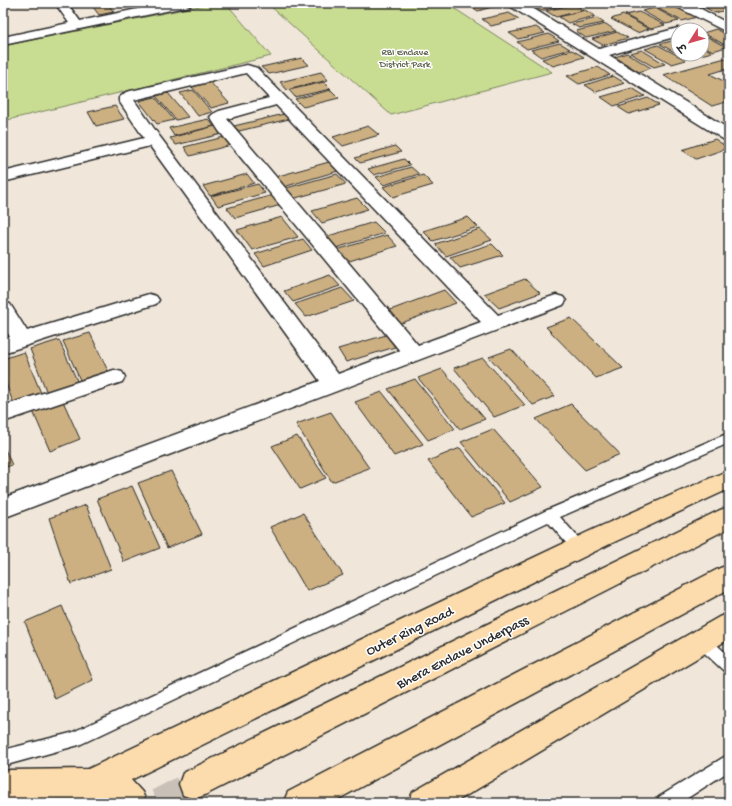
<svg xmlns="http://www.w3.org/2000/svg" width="732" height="806" font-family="'Gochi Hand','Playpen Sans Deva',sans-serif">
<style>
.green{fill:#c9dd92;stroke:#7a845e}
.building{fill:#ccb082;stroke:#2b2b2b}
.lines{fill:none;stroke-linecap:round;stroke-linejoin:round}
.primary-tunnel{stroke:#c9c1b7;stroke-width:28;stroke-dasharray:28 14;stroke-linecap:butt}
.lane-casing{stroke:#2b2b2b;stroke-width:3}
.street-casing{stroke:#2b2b2b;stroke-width:3}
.primary-casing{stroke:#2b2b2b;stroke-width:3}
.lane{fill:#fff;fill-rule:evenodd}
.street{fill:#fff;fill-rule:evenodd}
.primary{fill:#fcdcac;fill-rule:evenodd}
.labels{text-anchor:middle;stroke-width:3;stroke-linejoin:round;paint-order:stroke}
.far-park-label{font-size:10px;fill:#5a604a;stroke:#fff}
.near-street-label{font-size:14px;fill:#2b2b2b;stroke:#fff}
</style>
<rect width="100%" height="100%" fill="#f0e7da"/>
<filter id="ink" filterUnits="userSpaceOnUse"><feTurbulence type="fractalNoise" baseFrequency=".025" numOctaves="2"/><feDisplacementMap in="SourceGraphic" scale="8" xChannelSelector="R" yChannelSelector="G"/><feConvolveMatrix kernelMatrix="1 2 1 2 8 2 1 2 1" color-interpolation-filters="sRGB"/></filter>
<g filter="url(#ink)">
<!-- green -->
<g class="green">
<path d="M214 3H226L271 56 3 121V46Z"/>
<path d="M267 3H446L552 72 391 115Z"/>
</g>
<!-- building -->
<g class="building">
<path d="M90 3H107L114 12 99 15Z"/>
<path d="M127 3H143L145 6 131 8Z"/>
<path d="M472 3H500L502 4 478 11 468 4Z"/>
<path d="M539 3H571L541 11 532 5Z"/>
<path d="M696 3H717L703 7Z"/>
<path d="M723 3H729V9L715 13 706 8Z"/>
<path d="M574 4 584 10 556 17 546 11Z"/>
<path d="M672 4 697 17 682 21 657 8Z"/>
<path d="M655 8 679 21 666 24 642 11Z"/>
<path d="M585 10 595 16 568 23 559 17Z"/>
<path d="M639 12 665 25 651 29 625 15Z"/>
<path d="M509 13 519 19 491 26 482 19Z"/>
<path d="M623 15 649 29 637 33 611 19Z"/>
<path d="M597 18 604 23 579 28 572 24Z"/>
<path d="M606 24 616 31 586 38 576 31Z"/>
<path d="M536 27 545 33 518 39 509 33Z"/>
<path d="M716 29 729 36V47L703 33Z"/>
<path d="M617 32 628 38 603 45 592 39Z"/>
<path d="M549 34 559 41 527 49 517 42Z"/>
<path d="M702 34 726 47 713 51 702 45Z"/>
<path d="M672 41 678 44V54L696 55 685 58 660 44Z"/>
<path d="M560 43 570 49 541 57 531 50Z"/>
<path d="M658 45 686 60 672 64 645 49Z"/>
<path d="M702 46 712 52 701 55 699 54H702Z"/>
<path d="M572 50 584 57 553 66 542 59Z"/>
<path d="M642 50 665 64 654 67 630 53Z"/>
<path d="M627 53 651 68 639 72 615 57Z"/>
<path d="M729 57V68L710 74 729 84V101L712 106 663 75Z"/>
<path d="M302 58 309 65 269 74 261 67Z"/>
<path d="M598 67 610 75 579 84 567 76Z"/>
<path d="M321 72 328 80 287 90 280 82Z"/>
<path d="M613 76 625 83 596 92 585 85Z"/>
<path d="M210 82 229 103 211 108 192 87Z"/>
<path d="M324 82 331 89 295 97 289 90Z"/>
<path d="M632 88 645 96 614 106 601 97Z"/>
<path d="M193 90 212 112 198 116 180 93Z"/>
<path d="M331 90 339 98 303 107 295 99Z"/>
<path d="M168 93 188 117 176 120 156 96Z"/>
<path d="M155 97 174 120 157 124 139 101Z"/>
<path d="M648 98 659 105 629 114 618 107Z"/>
<path d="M115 106 124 119 96 126 88 112Z"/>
<path d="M284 114 289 119 239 131 234 126Z"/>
<path d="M208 119 214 126 174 136 169 128Z"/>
<path d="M215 126 222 134 176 145 170 138Z"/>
<path d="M368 126 379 135 343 146 333 137Z"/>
<path d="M224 137 231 145 190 156 184 147Z"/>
<path d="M715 139 728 148 696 159 682 150Z"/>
<path d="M395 146 401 152 360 163 355 158Z"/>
<path d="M404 159 410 165 374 175 368 169Z"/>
<path d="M329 162 338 171 280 188 271 178Z"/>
<path d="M411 167 419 174 384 185 376 177Z"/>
<path d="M247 174 254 183 210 196 203 186Z"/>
<path d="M337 174 346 184 292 199 283 189Z"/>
<path d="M423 175 433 185 393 197 383 187Z"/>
<path d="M258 184 265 193 218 206 211 196Z"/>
<path d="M273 195 281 205 235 218 227 208Z"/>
<path d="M357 198 368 209 322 223 312 211Z"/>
<path d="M282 217 298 237 252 250 237 230Z"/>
<path d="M468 217 478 227 433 241 423 231Z"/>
<path d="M374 222 385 233 336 248 325 237Z"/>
<path d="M480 229 492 240 446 256 435 244Z"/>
<path d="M387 235 397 246 343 263 333 251Z"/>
<path d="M303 239 312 250 264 266 255 254Z"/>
<path d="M492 244 503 255 460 268 450 257Z"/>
<path d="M330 275 340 286 293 302 284 291Z"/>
<path d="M525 279 540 293 499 308 484 294Z"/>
<path d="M342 288 354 301 306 317 295 304Z"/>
<path d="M444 290 456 303 396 325 385 312Z"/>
<path d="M571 318 623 368 596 378 546 327Z"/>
<path d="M90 333 108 371 80 380 63 341Z"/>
<path d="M386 335 395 347 346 362 338 349Z"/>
<path d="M59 340 78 383 47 393 30 349Z"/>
<path d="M511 349 555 396 533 405 489 357Z"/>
<path d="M24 352 41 393 13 402 3 376V359Z"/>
<path d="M483 358 525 405 494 417 454 368Z"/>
<path d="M442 369 485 419 460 429 418 378Z"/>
<path d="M415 379 455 429 428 440 388 389Z"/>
<path d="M382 392 423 444 394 456 355 402Z"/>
<path d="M62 399 80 439 50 451 32 409Z"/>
<path d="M571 404 620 454 585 470 536 419Z"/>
<path d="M331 412 369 468 332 482 296 424Z"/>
<path d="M493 429 543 487 510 502 461 442Z"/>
<path d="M297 436 326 478 300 489 272 446Z"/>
<path d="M3 445 12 465 3 468Z"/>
<path d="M460 448 505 503 471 517 428 461Z"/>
<path d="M171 471 202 534 167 548 138 483Z"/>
<path d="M132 486 160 548 124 562 97 499Z"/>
<path d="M86 505 111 569 71 584 49 518Z"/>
<path d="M303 513 343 575 307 591 270 527Z"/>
<path d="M62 606 93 680 55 699 25 622Z"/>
</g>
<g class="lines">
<!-- primary-tunnel -->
<path class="primary-tunnel" d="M158 803 194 784"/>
<defs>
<g id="lane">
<path d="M729 433V443L560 517 584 544 586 548 584 552 579 554 574 552 548 522 79 745 3 766V750L71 733 545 511Z"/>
<path d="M701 633 706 635 729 656V673L724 671 696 645 694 640 696 635Z"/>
<path d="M729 754V771L680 803H656L659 797Z"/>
</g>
<g id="street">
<path d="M55 3H67L80 21 166 3H191L190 6 185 7 3 45V37L69 23Z"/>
<path d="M509 3H524L599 49 678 28 683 29 678 30V36L609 55 729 129V141L723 139 510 6Z"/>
<path d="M674 3H690L729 24V33L675 6Z"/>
<path d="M247 65 257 68 498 315 556 295 563 297 566 301 563 305 3 518V498L320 381 150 146 3 182V172L144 138 119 101V98L126 92ZM246 73 269 98 219 111 213 114 210 117 219 131 400 351 338 374 160 137 134 100ZM276 105 481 322 418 345 227 119Z"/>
<path d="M149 294 156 296 159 300 156 304 3 353V339L10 337 3 325V302L10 304 27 331Z"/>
<path d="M114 370 122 372 125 377 122 382 3 422V406Z"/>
</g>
<g id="primary">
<path d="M729 470V489L610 544 131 780 142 792 147 803H110L108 801 90 799 10 800 3 802V772L10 770 88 769 592 530Z"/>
<path d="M729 507V528L205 795 194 799 183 795 179 784 183 773 720 510Z"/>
<path d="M729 565V589L331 803H283L288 792 720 568Z"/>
<path d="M729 613V639L454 803H408L413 792 719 617Z"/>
</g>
</defs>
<!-- lane casing -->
<use href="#lane" class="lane-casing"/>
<!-- street casing -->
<use href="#street" class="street-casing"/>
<!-- primary casing -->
<use href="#primary" class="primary-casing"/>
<!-- lane -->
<use href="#lane" class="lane"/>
<!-- street -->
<use href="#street" class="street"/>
<!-- primary -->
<use href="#primary" class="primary"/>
</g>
</g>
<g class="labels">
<!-- far-park labels -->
<g class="far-park-label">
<text x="405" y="55">RBI Enclave<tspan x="405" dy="12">District Park</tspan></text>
</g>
<!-- near-street labels -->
<g class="near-street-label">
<text transform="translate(409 630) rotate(-26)" y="5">Outer Ring Road</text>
<text transform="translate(462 651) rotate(-27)" y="5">Bhera Enclave Underpass</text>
</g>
</g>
<!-- margin -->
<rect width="732" height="806" fill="none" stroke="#fff" stroke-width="16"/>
<rect x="8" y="8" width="716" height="790" fill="none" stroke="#2b2b2b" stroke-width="1.5" filter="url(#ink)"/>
<!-- north arrow -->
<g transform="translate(690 42) rotate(233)"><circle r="19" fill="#ffffff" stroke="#aaaaaa"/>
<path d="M0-3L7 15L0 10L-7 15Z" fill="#d1495b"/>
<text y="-6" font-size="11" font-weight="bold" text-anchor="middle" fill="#2b2b2b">उ</text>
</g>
</svg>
